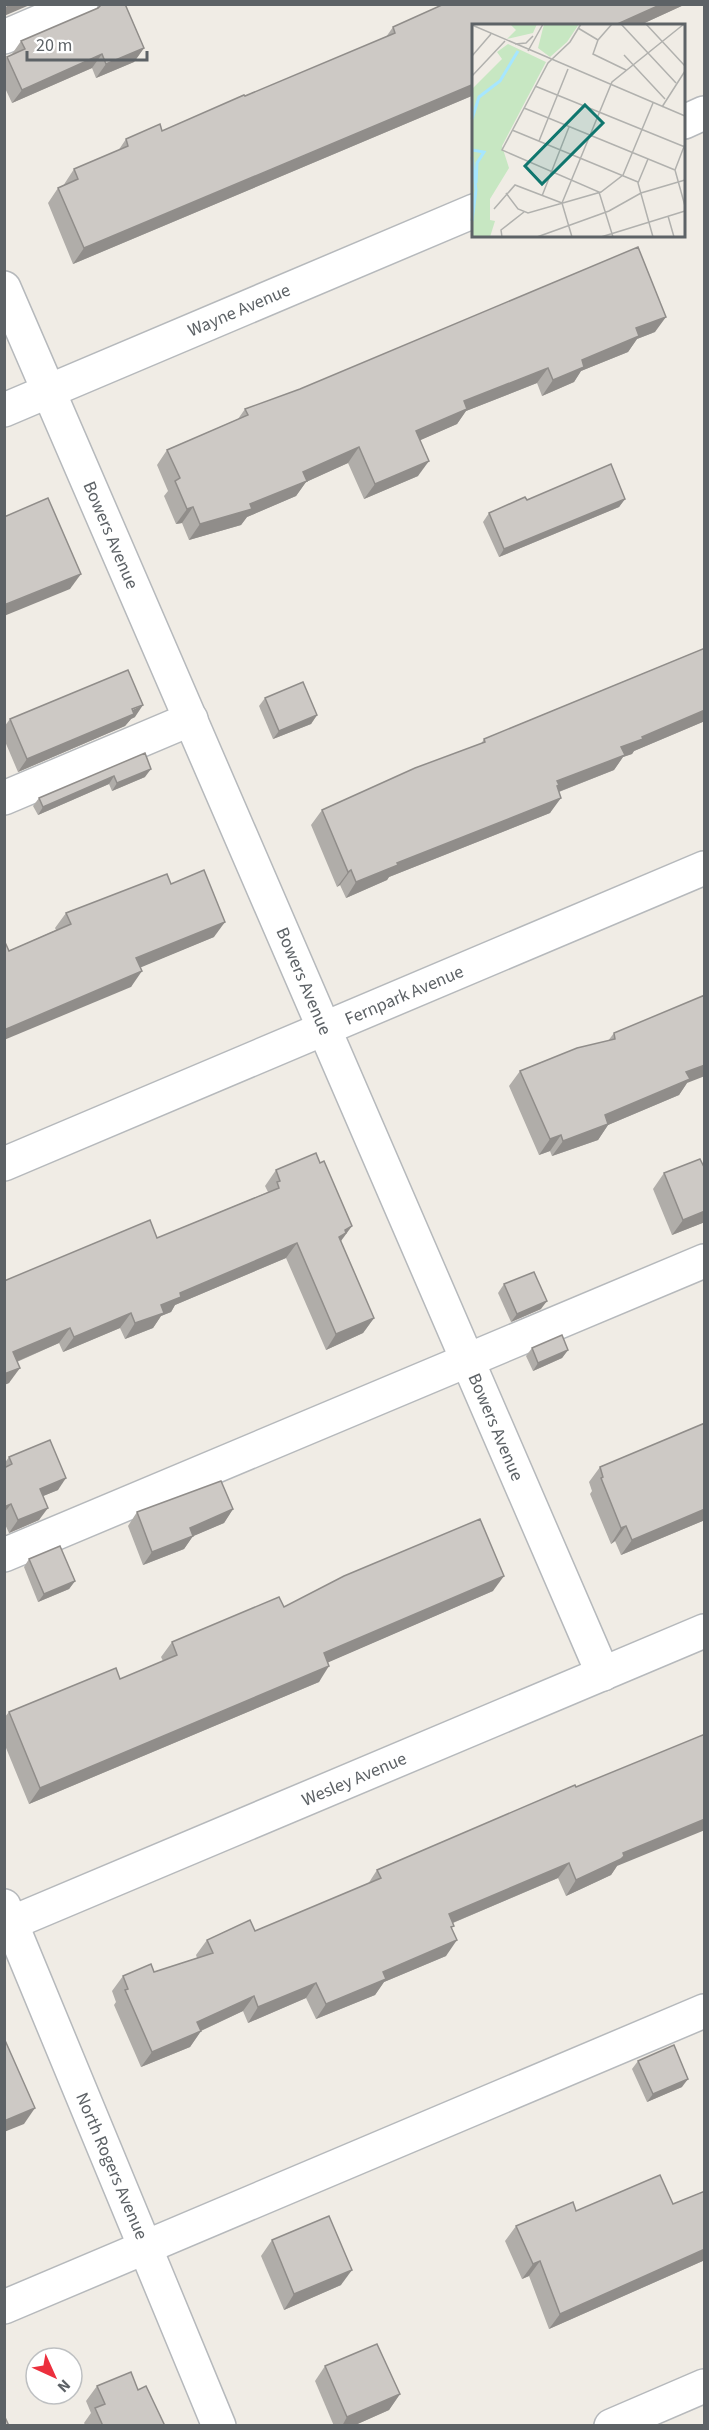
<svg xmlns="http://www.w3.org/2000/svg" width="709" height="2430" font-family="'Source Sans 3',sans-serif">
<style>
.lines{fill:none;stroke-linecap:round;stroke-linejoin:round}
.minor-casing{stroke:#b6b9bc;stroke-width:36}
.minor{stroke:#fff;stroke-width:33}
.wall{fill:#b0ada9}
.shaded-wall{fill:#908d8a}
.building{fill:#cdc9c5;stroke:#908d8a;stroke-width:1.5}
.labels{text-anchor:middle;stroke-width:4.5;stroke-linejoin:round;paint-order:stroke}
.street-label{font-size:18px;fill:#5d6266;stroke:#fff}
.inset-river{fill:none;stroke:#a6e6ff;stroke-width:3}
.inset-road{fill:none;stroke:#b1b1ae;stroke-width:1.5}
.view{fill:#0f766e;fill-opacity:0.15;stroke:#0f766e;stroke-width:3}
.inset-edge{fill:none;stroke:#5d6266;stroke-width:3}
</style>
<rect width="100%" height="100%" fill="#f0ece5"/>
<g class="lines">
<defs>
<g id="minor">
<path d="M4 37 81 4"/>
<path d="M684 122 704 113"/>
<path d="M4 288 603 1674"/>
<path d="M4 410 474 211"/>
<path d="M4 798 191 719"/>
<path d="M4 1164 704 868"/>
<path d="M4 1555 704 1261"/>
<path d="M4 1906 219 2426"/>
<path d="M4 1926 704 1631"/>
<path d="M4 2307 704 2011"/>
<path d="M611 2426 704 2386"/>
</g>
</defs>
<!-- minor casing -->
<use href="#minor" class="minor-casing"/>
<!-- minor -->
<use href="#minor" class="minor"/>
</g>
<!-- wall -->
<g class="wall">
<path d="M99 4H125L144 48 134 62 96 78 92 68 12 103 4 86V61L7 57 12 55V54L21 41 98 8 99 7Z"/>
<path d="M444 4H686L638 26H474V95L73 264 48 203 58 188 63 186 74 169 118 151 126 139 162 131 386 37 393 27Z"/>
<path d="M655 332 637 339 628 352 581 371 574 382 542 396 537 383 466 411 457 424 420 440 418 476 364 499 348 463 306 482 296 496 247 517 241 525 189 540 182 523 176 524 164 496 168 491 157 465 167 450 238 419 245 409Z"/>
<path d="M625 499 619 507 499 557 483 522 489 513 527 500Z"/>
<path d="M705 648V721L634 751 632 754 623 757 614 770 559 792 550 813 389 877 387 880 346 898 340 885 337 887 311 825 322 810 481 744 484 739Z"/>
<path d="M265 698 317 715 311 724 273 739 259 706Z"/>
<path d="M135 717 131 719 125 726 18 772 4 739V727L10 719Z"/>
<path d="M145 753V777L112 791 109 784 38 815 33 806 39 798Z"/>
<path d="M171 884 214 937 140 967 131 987 9 951 56 930 55 928 66 913Z"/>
<path d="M614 1033 687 1083 679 1095 608 1125 598 1140 552 1156 550 1151 539 1155 509 1086 520 1071 608 1041Z"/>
<path d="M705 1169V1222L672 1235 653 1189 664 1173Z"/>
<path d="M276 1170 341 1242 374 1318 363 1333 326 1350 286 1258 175 1305 171 1312 161 1316 153 1328 125 1339 120 1328 63 1352 59 1343 17 1362 9 1383 4 1385V1281L157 1238 268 1192 265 1186Z"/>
<path d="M504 1284 541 1309 511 1322 498 1293Z"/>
<path d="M532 1348 568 1350 562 1358 533 1371 526 1356Z"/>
<path d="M705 1423V1520L621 1555 615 1541 611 1544 590 1494 592 1491 589 1482 600 1467Z"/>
<path d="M9 1457 58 1490 43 1496 39 1520 9 1533 4 1522V1464Z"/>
<path d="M233 1509 224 1523 193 1536 184 1549 143 1565 128 1526 137 1512Z"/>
<path d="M29 1559 75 1581 69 1589 38 1602 24 1567Z"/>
<path d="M493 1591 328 1662 319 1682 29 1804 4 1743V1718L9 1712 120 1679 163 1661 161 1657 172 1642 284 1607Z"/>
<path d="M575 1785 617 1866 611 1875 566 1896 558 1878 453 1923 446 1956 384 1982 375 1995 316 2019 306 1998 248 2023 243 2011 201 2031 190 2047 141 2067 114 2005 116 2002 112 1991 123 1976 154 1972 197 1958 196 1955 207 1940 255 1931 368 1884 377 1870Z"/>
<path d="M638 2061 682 2087 647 2102 632 2069Z"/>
<path d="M705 2191V2260L549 2329 529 2276 522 2279 505 2241 516 2226 576 2211 673 2204Z"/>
<path d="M272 2240 341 2285 284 2310 261 2256Z"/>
<path d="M325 2366 400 2394 389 2410 353 2426H334L315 2381Z"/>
<path d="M97 2386 138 2390 165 2426H86L84 2423 91 2413 86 2401Z"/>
</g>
<!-- shaded-wall -->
<g class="shaded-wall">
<path d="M10 4H32L4 16V8Z"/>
<path d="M662 4H686L638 26H613Z"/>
<path d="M144 48 134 62 96 78 106 64Z"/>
<path d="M102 54 92 68 12 103 22 90Z"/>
<path d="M474 84V95L73 264 84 248Z"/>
<path d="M666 317 655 332 637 339 628 352 581 371 574 382 542 396 553 380 582 360 636 328Z"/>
<path d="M548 368 537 383 466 411 457 424 405 447 416 431 464 401Z"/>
<path d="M359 447 348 463 306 482 296 496 247 517 241 525 189 540 200 524 250 504 303 472Z"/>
<path d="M429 461 418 476 364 499 375 484Z"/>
<path d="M625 499 619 507 499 557 504 549Z"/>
<path d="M193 507 182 523 176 524 187 509Z"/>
<path d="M81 574 70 589 4 616V605Z"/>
<path d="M143 705 135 717 131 719 125 726 18 772 27 759Z"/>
<path d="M705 710V721L634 751 632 754 623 757 614 770 553 794 557 781 621 747 642 737Z"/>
<path d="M317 715 311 724 273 739 279 731Z"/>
<path d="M151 769 145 777 112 791 117 783Z"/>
<path d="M114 776 109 784 38 815 43 807Z"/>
<path d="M561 798 550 813 389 877 387 880 346 898 356 882 397 863Z"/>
<path d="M351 870 340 885 337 887 348 872Z"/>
<path d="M225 922 214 937 125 974 136 958Z"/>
<path d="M142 971 131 987 4 1040V1030Z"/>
<path d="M705 1065V1076L687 1083 679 1095 608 1125 598 1140 552 1156 563 1141 605 1115 686 1072Z"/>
<path d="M561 1135 550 1151 539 1155 550 1139Z"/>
<path d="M705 1211V1222L672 1235 683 1220Z"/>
<path d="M352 1226 341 1241 340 1242 339 1237 345 1230Z"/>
<path d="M297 1243 286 1258 175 1305 171 1312 161 1316 153 1328 125 1339 135 1323 180 1293Z"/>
<path d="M547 1301 541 1309 511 1322 517 1314Z"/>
<path d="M131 1313 120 1328 63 1352 74 1337Z"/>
<path d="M374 1318 363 1333 326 1350 336 1334Z"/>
<path d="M70 1328 59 1343 4 1367 13 1352Z"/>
<path d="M568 1350 562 1358 533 1371 538 1363Z"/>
<path d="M20 1368 9 1383 4 1385V1374Z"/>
<path d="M66 1478 58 1490 31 1501 40 1489Z"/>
<path d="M11 1504 4 1513V1507Z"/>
<path d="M48 1508 39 1520 9 1533 18 1520Z"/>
<path d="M233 1509 224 1523 189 1538 193 1536 184 1549 143 1565 152 1552 190 1528Z"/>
<path d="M705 1509V1520L621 1555 632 1540Z"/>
<path d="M626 1526 615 1541 611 1544 621 1528Z"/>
<path d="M504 1576 493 1591 313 1669 324 1653Z"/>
<path d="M75 1581 69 1589 38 1602 44 1594Z"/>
<path d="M329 1666 319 1682 29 1804 40 1788Z"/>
<path d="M705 1819V1830L617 1866 611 1875 566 1896 576 1880 623 1853Z"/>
<path d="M569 1863 558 1878 438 1929 449 1914Z"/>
<path d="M457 1940 446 1956 384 1982 375 1995 316 2019 326 2004 383 1972Z"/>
<path d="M316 1983 306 1998 248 2023 258 2007Z"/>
<path d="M254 1996 243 2011 196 2033 201 2031 190 2047 141 2067 152 2052 197 2022Z"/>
<path d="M688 2079 682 2087 647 2102 653 2094Z"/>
<path d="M35 2108 24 2124 4 2132V2121Z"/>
<path d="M705 2249V2260L549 2329 560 2314Z"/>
<path d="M540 2261 529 2276 522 2279 533 2264Z"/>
<path d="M352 2270 341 2285 284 2310 294 2294Z"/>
<path d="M400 2394 389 2410 353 2426H342L347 2417Z"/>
</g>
<!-- building -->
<g class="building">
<path d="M102 4H125L144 48 106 64 102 54 22 90 7 57 25 49 21 41 98 8Z"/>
<path d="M444 4H662L613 26H474V84L84 248 58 188 78 179 74 169 128 146 126 139 160 124 162 131 244 95 245 96 395 33 393 27Z"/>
<path d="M638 247 666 317 636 328 639 336 582 360 584 367 553 380 548 368 464 401 467 409 416 431 429 461 375 484 359 447 303 472 307 481 250 504 252 509 200 524 193 507 187 509 175 481 180 478 167 450 248 415 245 409 300 389Z"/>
<path d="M611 464 625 499 504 549 489 513 525 497 527 500Z"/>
<path d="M48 498 81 574 4 605V517Z"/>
<path d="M705 648V710L642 737 643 739 621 747 625 755 557 781 559 785 557 786 561 798 397 863 398 865 356 882 351 870 348 872 322 810 415 768 485 742 484 739Z"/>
<path d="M128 670 143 705 132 709 134 714 27 759 10 719Z"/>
<path d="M303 682 317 715 279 731 265 698Z"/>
<path d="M145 753 151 769 117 783 114 776 43 807 39 798Z"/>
<path d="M204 870 225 922 136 958 142 971 4 1030V940L9 951 71 924 66 913 167 874 171 884Z"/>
<path d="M705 995V1065L686 1072 690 1079 605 1115 608 1124 563 1141 561 1135 550 1139 520 1071 577 1048 615 1039 614 1033Z"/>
<path d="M316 1153 320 1163 324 1161 352 1226 345 1230 346 1233 339 1237 374 1318 336 1334 297 1243 180 1293 181 1297 161 1305 164 1313 135 1323 131 1313 74 1337 70 1328 13 1352 20 1368 4 1374V1281L150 1220 157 1238 279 1188 277 1182 280 1181 276 1170Z"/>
<path d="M700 1159 705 1169V1211L683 1220 664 1173Z"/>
<path d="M534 1272 547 1301 517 1314 504 1284Z"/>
<path d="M562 1335 568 1350 538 1363 532 1348Z"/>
<path d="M705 1423V1509L632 1540 626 1526 621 1528 601 1478 603 1477 600 1467Z"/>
<path d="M50 1440 66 1478 40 1489 48 1508 18 1520 11 1504 4 1507V1468L12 1464 9 1457Z"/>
<path d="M221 1481 233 1509 190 1528 193 1536 152 1552 137 1512Z"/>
<path d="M480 1519 504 1576 324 1653 329 1666 40 1788 9 1712 116 1668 120 1679 177 1655 172 1642 279 1597 284 1607 344 1576Z"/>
<path d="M60 1546 75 1581 44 1594 29 1559Z"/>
<path d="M705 1734V1819L623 1853 624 1856 621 1859 576 1880 569 1863 449 1914 454 1926 451 1927 457 1940 383 1972 386 1979 326 2004 316 1983 258 2007 254 1996 197 2022 201 2031 152 2052 125 1990 128 1989 123 1976 151 1964 154 1972 213 1953 207 1940 250 1920 255 1931 381 1878 377 1870 575 1785 576 1787Z"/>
<path d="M4 2038 35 2108 4 2121Z"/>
<path d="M674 2045 688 2079 653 2094 638 2061Z"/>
<path d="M660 2175 673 2204 705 2191V2249L560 2314 540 2261 533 2264 516 2226 573 2202 576 2211Z"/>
<path d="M329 2216 352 2270 294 2294 272 2240Z"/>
<path d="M377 2344 400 2394 347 2417 325 2366Z"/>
<path d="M131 2372 138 2390 146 2386 165 2426H103L95 2408 105 2404 97 2386Z"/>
<path d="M4 2415 9 2426H4Z"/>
</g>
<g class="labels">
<!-- street labels -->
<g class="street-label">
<text transform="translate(239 310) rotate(-23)" y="6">Wayne Avenue</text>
<text transform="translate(111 535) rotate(67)" y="6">Bowers Avenue</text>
<text transform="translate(304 981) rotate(67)" y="6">Bowers Avenue</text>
<text transform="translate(404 995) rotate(-23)" y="6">Fernpark Avenue</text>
<text transform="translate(496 1427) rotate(67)" y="6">Bowers Avenue</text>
<text transform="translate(354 1779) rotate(-23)" y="6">Wesley Avenue</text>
<text transform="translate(112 2166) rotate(67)" y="6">North Rogers Avenue</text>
</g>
</g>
<!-- overview -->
<g transform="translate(472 24)">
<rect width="213" height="213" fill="#f0ece5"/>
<path d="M38 0H65L61 9 35 15 44 6ZM72 0H107L95 18 78 33 66 24ZM36 20 74 38 30 122 37 144 18 175V196L23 197 18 213H0V65L30 35 25 28Z" fill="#c7e7c2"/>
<path class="inset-river" d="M0 95 7 73 28 57 46 27M0 126 12 128 5 139 4 159M0 133 4 166 0 197"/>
<path class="inset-road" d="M109 0 98 18 76 39 30 126 127 168 141 213M140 0 126 16 121 30 154 46M149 0 204 59M174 0 213 42M0 1 213 92M106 4 126 16M43 20 54 19 61 12M56 27 71 0M152 31 193 75M0 32 19 10M0 52 33 17M63 62 213 123M190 83 213 47M52 84 203 146M40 106 166 158M67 117 96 45M213 120 203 146 213 182M176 135 166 159 181 213M34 169 46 185 56 189 129 168 151 151 181 79M70 172 97 103M22 185 43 161 90 179M196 192 202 213M30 213 29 206 52 188M65 213 137 187 169 169 213 156M100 213 90 179 140 58 212 0M129 213 213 187"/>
<path class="view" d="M113 81 131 99 70 160 53 142Z"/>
<rect width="213" height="213" class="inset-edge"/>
</g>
<!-- border -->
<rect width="709" height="2430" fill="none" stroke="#5d6266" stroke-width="12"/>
<!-- north arrow -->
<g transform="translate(54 2376) rotate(135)"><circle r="28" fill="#ffffff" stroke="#bec0c2" stroke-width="1.5"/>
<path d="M0-4.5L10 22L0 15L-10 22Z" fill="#ec2f3d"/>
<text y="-9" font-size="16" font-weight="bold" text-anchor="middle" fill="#5d6266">N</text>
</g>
<!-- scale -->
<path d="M27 51v9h120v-9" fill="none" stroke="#5d6266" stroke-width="3"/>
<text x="36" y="51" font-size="18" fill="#5d6266" stroke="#ffffff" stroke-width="4.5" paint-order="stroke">20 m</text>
</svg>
